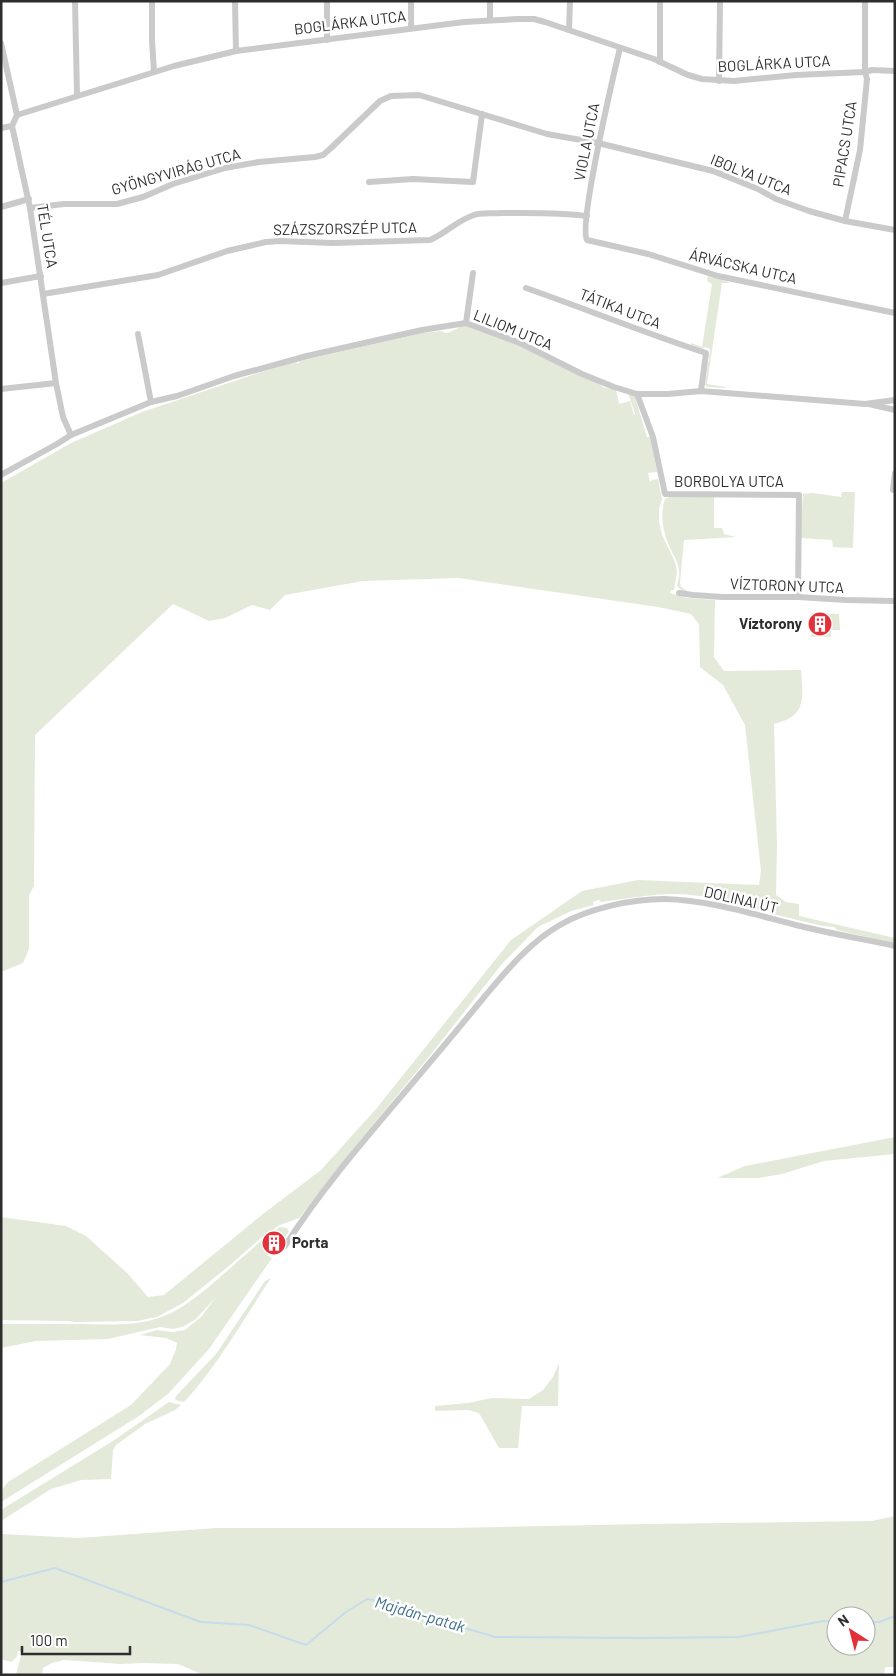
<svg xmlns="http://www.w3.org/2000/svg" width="896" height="1676" font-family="Barlow,sans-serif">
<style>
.green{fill:#e3eada;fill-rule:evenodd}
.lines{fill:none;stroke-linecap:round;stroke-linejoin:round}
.stream{stroke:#c6dcea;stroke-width:2}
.street{stroke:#cacaca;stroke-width:6}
.labels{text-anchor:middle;stroke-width:5;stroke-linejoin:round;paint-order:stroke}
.street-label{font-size:15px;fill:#2d2d2d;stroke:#fff}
.poi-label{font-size:15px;font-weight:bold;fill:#2d2d2d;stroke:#fff;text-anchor:end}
.water-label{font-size:16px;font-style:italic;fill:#3c6d8d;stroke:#fff}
</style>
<rect width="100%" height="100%" fill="#fff"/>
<!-- green -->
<g class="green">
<path d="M708 276 729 282V283H722L707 384 726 387V388L707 387 705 385 708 363 709 361 710 349 705 347 702 349 691 345V343L702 347 712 284 707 281Z"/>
<path d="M467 325 518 345 572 372 600 384 603 387 616 390 619 404 630 401 634 415 635 414 628 393 634 394 647 437H651L657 472 648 473 650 482 652 480 658 479 662 499 659 509V521L662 535 675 562 677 572 674 590H671L670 593 687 598 715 600 714 657 724 671 801 670C803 699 807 716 774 724L777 845 776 895 786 902 799 904V916L895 938V944L837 930 834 927 823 926 793 919 774 914 768 910 764 911C735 904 705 894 675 894 650 894 625 899 601 902L599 901 601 899 593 902 594 905 571 911 538 927 501 965 432 1053 356 1145 299 1218 280 1225 262 1237 229 1266 183 1303 157 1317 137 1321 75 1322 69 1321 1 1320V1217L66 1226 86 1236 127 1273 148 1297 164 1295 263 1214 321 1170 376 1109 511 940 582 891 638 880 759 885 761 871 745 725 723 685 700 667 699 624 691 614 658 607 458 578 363 581 285 595 270 610 252 605 225 618 209 621 173 604 35 735 34 886 29 895V949L23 963 1 972V483L71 443 142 412 258 373 296 362 298 364 300 361 422 333 442 331 445 333C455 332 457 326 467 325Z"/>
<path d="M842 492H855L853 548 833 547 832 540 800 538 803 494 813 493 841 497Z"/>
<path d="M674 495H714V528H722L724 534 736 537 684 540 680 583 681 587 687 591H682L677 586C678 581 680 576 679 571 679 564 675 558 672 552 664 535 659 518 665 499Z"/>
<path d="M811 613 839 614 840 630H831V637H811Z"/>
<path d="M895 1137V1154L824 1161 782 1174 758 1178H717L745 1166Z"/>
<path d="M280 1227 287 1228 289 1232 283 1239C275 1237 273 1240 268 1245L272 1250 267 1255 272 1258 209 1349 168 1394 139 1416 1 1502V1491L8 1482 131 1405 170 1364 176 1349 177 1343 166 1338 140 1335 157 1330 172 1332 185 1330 201 1317 216 1297 195 1320 182 1327 173 1329 160 1327 108 1339 36 1341 1 1348V1324C26 1324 50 1324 74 1324 114 1324 146 1329 182 1307 217 1284 245 1251 280 1227Z"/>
<path d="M271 1278C244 1318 217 1367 184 1402L175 1400 176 1396 216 1354 265 1281Z"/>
<path d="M559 1363 558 1406H522L518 1448H499L479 1413 469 1410 435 1411V1406L467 1403 492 1398 529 1399 543 1390 553 1377Z"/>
<path d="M169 1402 181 1405 175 1410 145 1424 116 1445 113 1450 111 1479 81 1480 51 1489 1 1521V1511L4 1508 113 1441Z"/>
<path d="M895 1516V1667H885L884 1675H204L178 1664 143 1663 121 1664 64 1660 52 1663 43 1668 42 1675H16L21 1655H23L24 1652 18 1651 17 1657 11 1662 1 1659V1534L79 1538 217 1528H451L646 1524 872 1521ZM836 1616H866V1646H836Z"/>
</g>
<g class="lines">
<!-- stream -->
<g class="stream">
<path d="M1 1582 55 1568 201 1622 249 1625 306 1645 346 1612 367 1599 392 1604 431 1618 495 1637 641 1638 739 1637 823 1621 836 1622"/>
<path d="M866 1622H879L895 1616"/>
</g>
<!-- street -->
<g class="street">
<path d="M75 1 77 95"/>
<path d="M152 1V40L154 72"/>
<path d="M235 1 236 51"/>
<path d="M327 1V40"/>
<path d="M411 1V28"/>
<path d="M490 20V1"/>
<path d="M569 30 570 1"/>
<path d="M1 43 17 115 12 126 30 208 56 383 63 417 71 435"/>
<path d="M620 48C614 73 578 226 587 240L648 254 718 276 895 313"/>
<path d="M660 62V1"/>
<path d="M719 81 720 1"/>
<path d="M17 115 174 66 236 51 464 22 519 19H534L545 22 654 59 688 75 702 79 734 81 796 75 865 72 872 70 895 71"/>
<path d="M1 128 12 126"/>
<path d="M369 182 413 179 473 182 482 114"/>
<path d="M1 207 29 199"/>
<path d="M30 208 64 204H117L143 197 173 184 225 168 259 162 315 157 323 155 331 148 380 101 391 96 419 95 547 134 598 143 713 171 758 189 776 199 809 211 845 221 895 230"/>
<path d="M845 221 860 150 867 79 865 72V1"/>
<path d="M1 283 41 276"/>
<path d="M526 288C586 309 645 333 706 353L701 391"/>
<path d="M43 294 158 275 227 251 266 242 280 241 333 243 430 240C446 233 458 220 474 215 482 212 493 214 501 213 530 213 558 212 587 216"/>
<path d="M466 323 473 273"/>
<path d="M138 334 151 402"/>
<path d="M1 389 56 383"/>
<path d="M637 394 653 437 665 494 799 495 798 597"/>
<path d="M869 404 895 410"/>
<path d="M1 475 57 444 71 435 151 402 177 396 234 376 307 356 422 330 466 323 520 343 582 374 614 387 637 394H668L701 391 865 404 895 400"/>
<path d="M893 490 895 473"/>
<path d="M679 593 693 595 722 597H798L846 600 895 601"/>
<path d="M285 1246C327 1180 381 1121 431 1061 449 1040 467 1018 485 996 507 970 530 942 560 925 589 908 632 899 664 899 710 900 756 915 800 926 832 934 863 939 895 946"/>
</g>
</g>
<!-- icons -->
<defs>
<symbol id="building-disc" viewBox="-11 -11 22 22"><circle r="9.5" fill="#e3303b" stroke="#fff"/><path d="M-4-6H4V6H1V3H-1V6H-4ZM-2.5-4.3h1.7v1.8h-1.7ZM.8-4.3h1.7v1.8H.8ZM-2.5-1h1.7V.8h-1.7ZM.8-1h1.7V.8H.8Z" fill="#fff"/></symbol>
</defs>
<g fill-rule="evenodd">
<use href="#building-disc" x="806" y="610" width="28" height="28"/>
<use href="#building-disc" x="260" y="1229" width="28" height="28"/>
</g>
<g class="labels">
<!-- street labels -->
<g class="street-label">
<text transform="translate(350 23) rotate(-7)" y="5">BOGLÁRKA UTCA</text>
<text transform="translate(774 64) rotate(-3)" y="5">BOGLÁRKA UTCA</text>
<text transform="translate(587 142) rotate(-79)" y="5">VIOLA UTCA</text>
<text transform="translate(845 144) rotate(-81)" y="5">PIPACS UTCA</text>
<text transform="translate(176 172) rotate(-16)" y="5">GYÖNGYVIRÁG UTCA</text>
<text transform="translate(751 175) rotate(22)" y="5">IBOLYA UTCA</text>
<text transform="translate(345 229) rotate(-1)" y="5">SZÁZSZORSZÉP UTCA</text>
<text transform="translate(47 236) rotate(81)" y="5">TÉL UTCA</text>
<text transform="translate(743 267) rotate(13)" y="5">ÁRVÁCSKA UTCA</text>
<text transform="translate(620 309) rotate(21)" y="5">TÁTIKA UTCA</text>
<text transform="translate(513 330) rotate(22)" y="5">LILIOM UTCA</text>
<text x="729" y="487">BORBOLYA UTCA</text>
<text transform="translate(787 586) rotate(2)" y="5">VÍZTORONY UTCA</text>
<text transform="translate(741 900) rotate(13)" y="5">DOLINAI ÚT</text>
</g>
<!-- poi labels -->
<g class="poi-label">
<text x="802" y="629">Víztorony</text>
<text x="292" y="1248" text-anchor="start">Porta</text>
</g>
<!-- water labels -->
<g class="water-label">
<text transform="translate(420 1614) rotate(16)" y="6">Majdán-patak</text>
</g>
</g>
<!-- border -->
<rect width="896" height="1676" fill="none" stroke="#2d2d2d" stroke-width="5"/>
<!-- north arrow -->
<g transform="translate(851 1631) rotate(324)"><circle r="24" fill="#ffffff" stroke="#ababab"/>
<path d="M0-4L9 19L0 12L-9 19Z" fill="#e3303b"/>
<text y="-8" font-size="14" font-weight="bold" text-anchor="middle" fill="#2d2d2d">N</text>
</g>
<!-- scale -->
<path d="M22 1646v8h108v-8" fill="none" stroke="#2d2d2d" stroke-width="2.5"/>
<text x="30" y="1646" font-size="15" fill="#2d2d2d" stroke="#ffffff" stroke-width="4" paint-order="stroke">100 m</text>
</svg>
